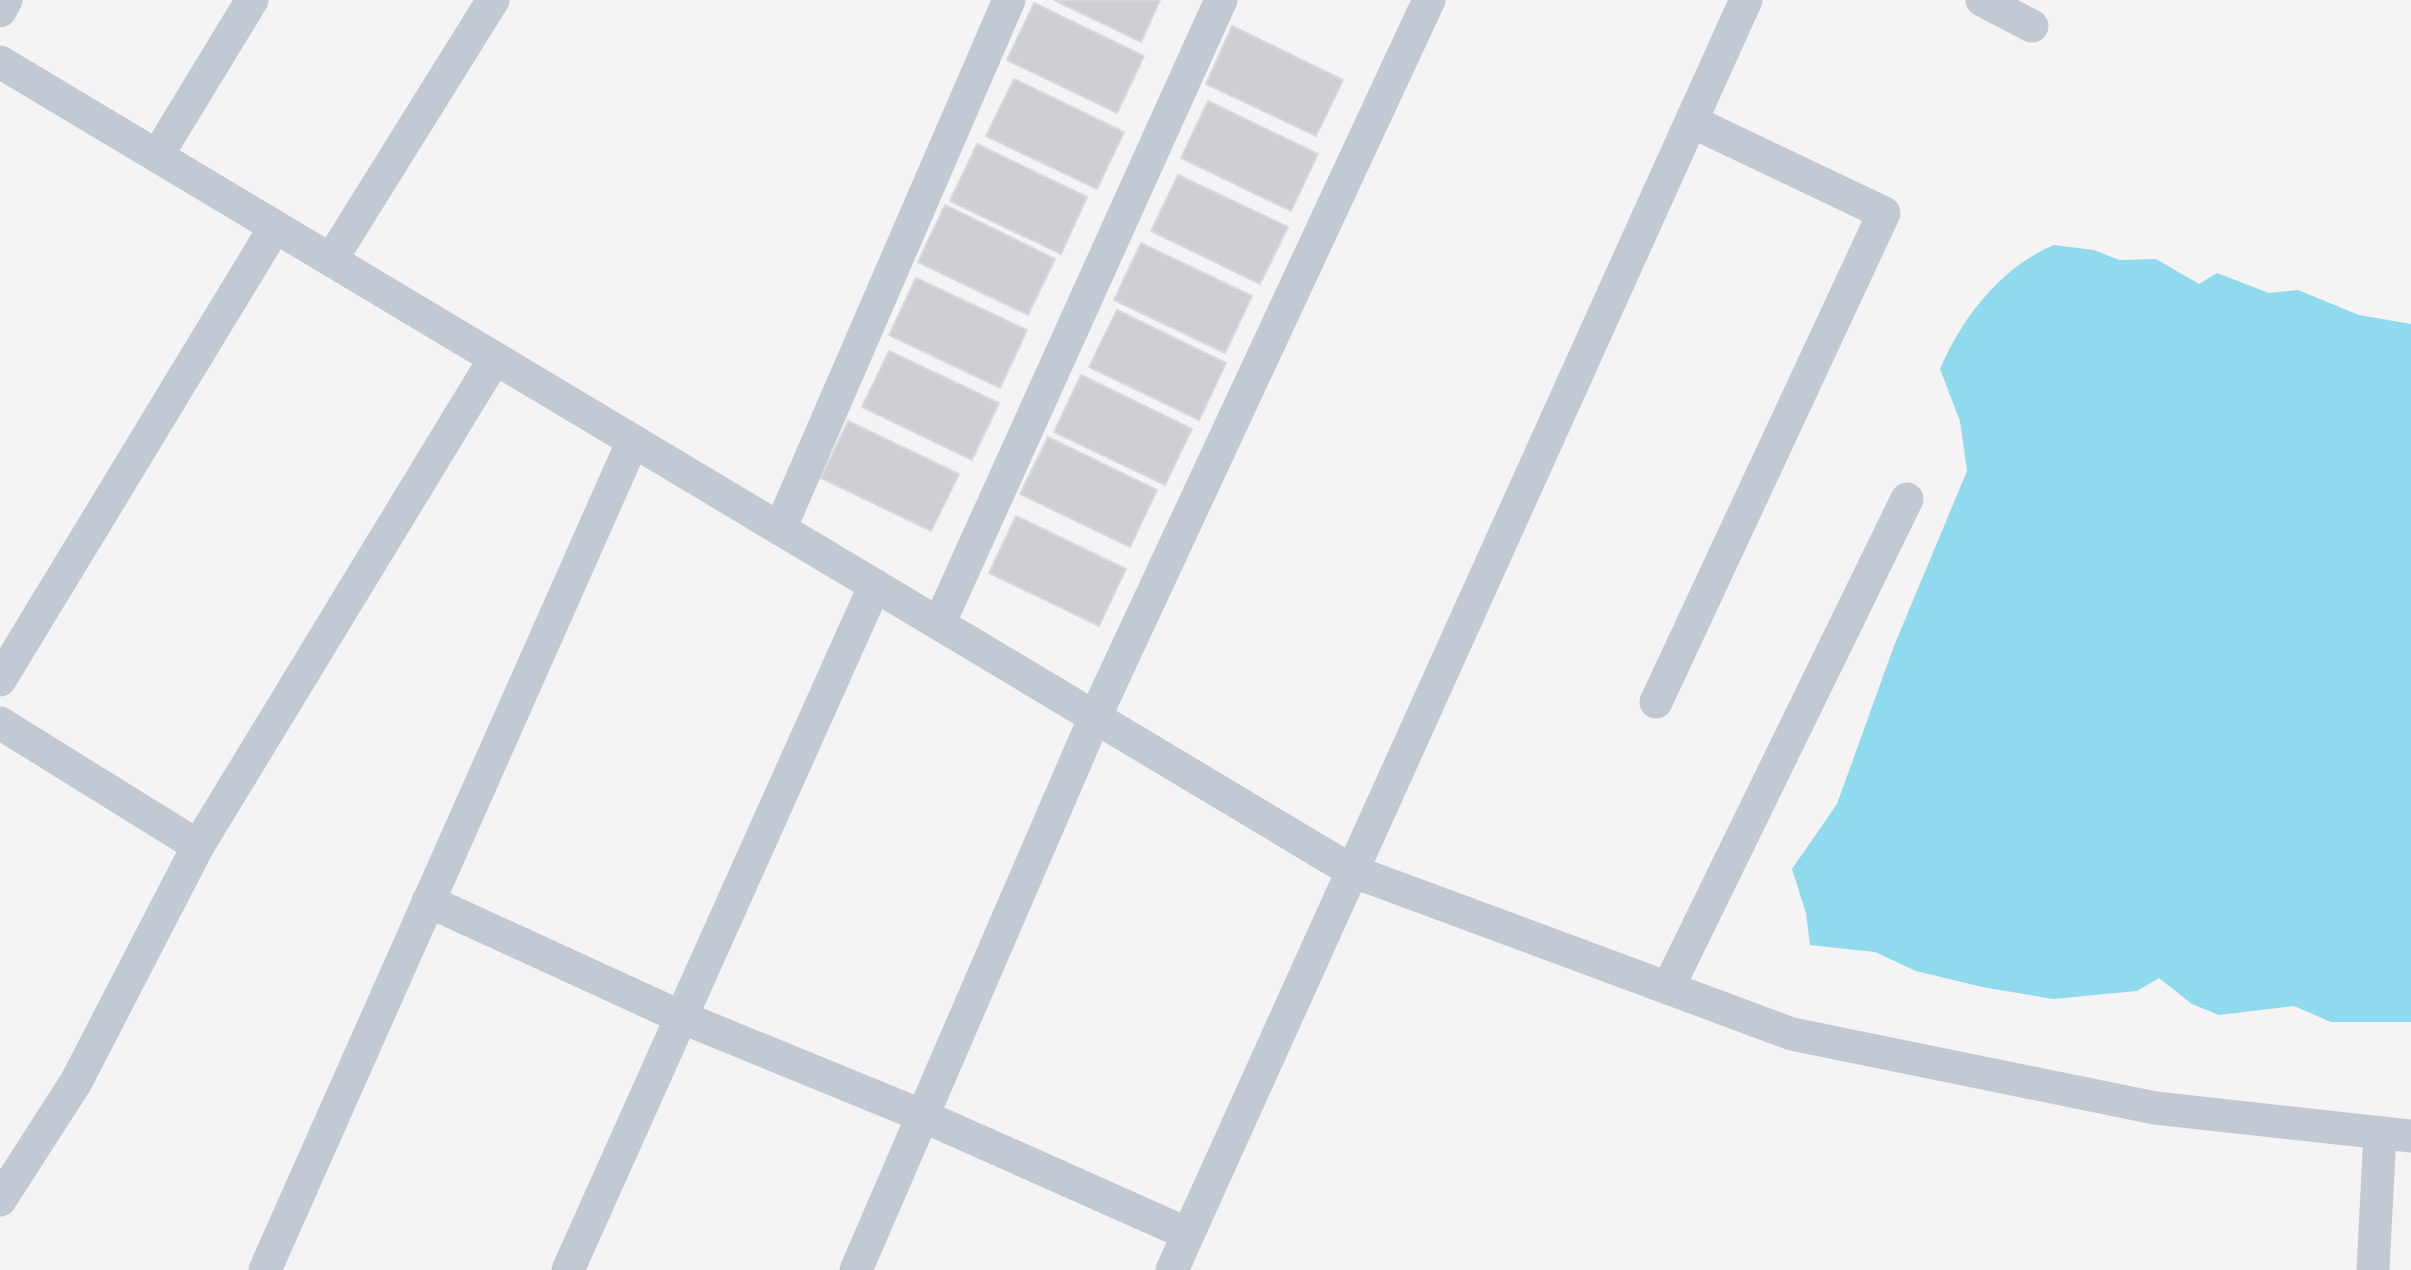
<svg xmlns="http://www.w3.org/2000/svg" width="2411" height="1270" font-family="Ubuntu,sans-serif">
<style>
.water{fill:#90daee}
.building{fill:#cdcfd5;stroke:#d7d9de;stroke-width:2}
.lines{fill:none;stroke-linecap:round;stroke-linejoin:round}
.street{stroke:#c1cad2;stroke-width:33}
</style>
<rect width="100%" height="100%" fill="#f5f3f3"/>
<!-- water -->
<path class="water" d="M2054 245 2094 250 2119 260 2156 259 2199 284 2217 273 2269 293 2298 290 2359 315 2411 324V1022H2331L2294 1006 2219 1015 2192 1004 2159 978 2137 991 2053 999 1982 987 1916 971 1875 952 1810 945 1806 913 1792 869 1837 804 1894 646 1967 471 1960 421 1940 369C1962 318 2001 267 2054 245Z"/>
<!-- building -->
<g class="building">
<path d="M1054 0H1160L1141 42Z"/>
<path d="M1034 3 1144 56 1117 113 1007 60Z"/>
<path d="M1232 26 1343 80 1316 136 1206 84Z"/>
<path d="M1014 79 1124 132 1097 189 986 136Z"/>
<path d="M1208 101 1318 154 1291 211 1181 158Z"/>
<path d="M977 144 1087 197 1061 254 950 201Z"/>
<path d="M1178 175 1288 227 1260 284 1151 231Z"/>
<path d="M945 205 1055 259 1028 315 918 262Z"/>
<path d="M1141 243 1252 296 1225 353 1114 300Z"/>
<path d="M916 278 1027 330 1000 388 889 335Z"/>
<path d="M1117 310 1226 363 1199 420 1089 367Z"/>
<path d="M889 351 999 403 972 460 862 407Z"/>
<path d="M1081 375 1192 429 1165 485 1054 432Z"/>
<path d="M848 421 959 474 931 531 821 478Z"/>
<path d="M1048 437 1157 490 1130 547 1020 494Z"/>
<path d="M1016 516 1126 569 1099 626 989 573Z"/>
</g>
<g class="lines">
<!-- street -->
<g class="street">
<path d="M1982 0 2032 26"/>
<path d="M0 11 6 0"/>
<path d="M0 62 1352 871 1792 1034 2155 1108 2411 1136"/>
<path d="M157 156 252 0"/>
<path d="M331 260 493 0"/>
<path d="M780 529 1009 0"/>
<path d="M939 624 1221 0"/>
<path d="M0 680 275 227"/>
<path d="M1656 702 1884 213 1693 122"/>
<path d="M0 723 198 846"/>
<path d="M428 901 681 1017 923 1116 1188 1234"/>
<path d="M1668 988 1907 499"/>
<path d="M0 1200 76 1082 198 846 495 358"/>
<path d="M265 1270 633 441"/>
<path d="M568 1270 875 585"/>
<path d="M856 1270 1095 717 1429 0"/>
<path d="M1172 1270 1746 0"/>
<path d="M2373 1270 2380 1133"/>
</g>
</g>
</svg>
